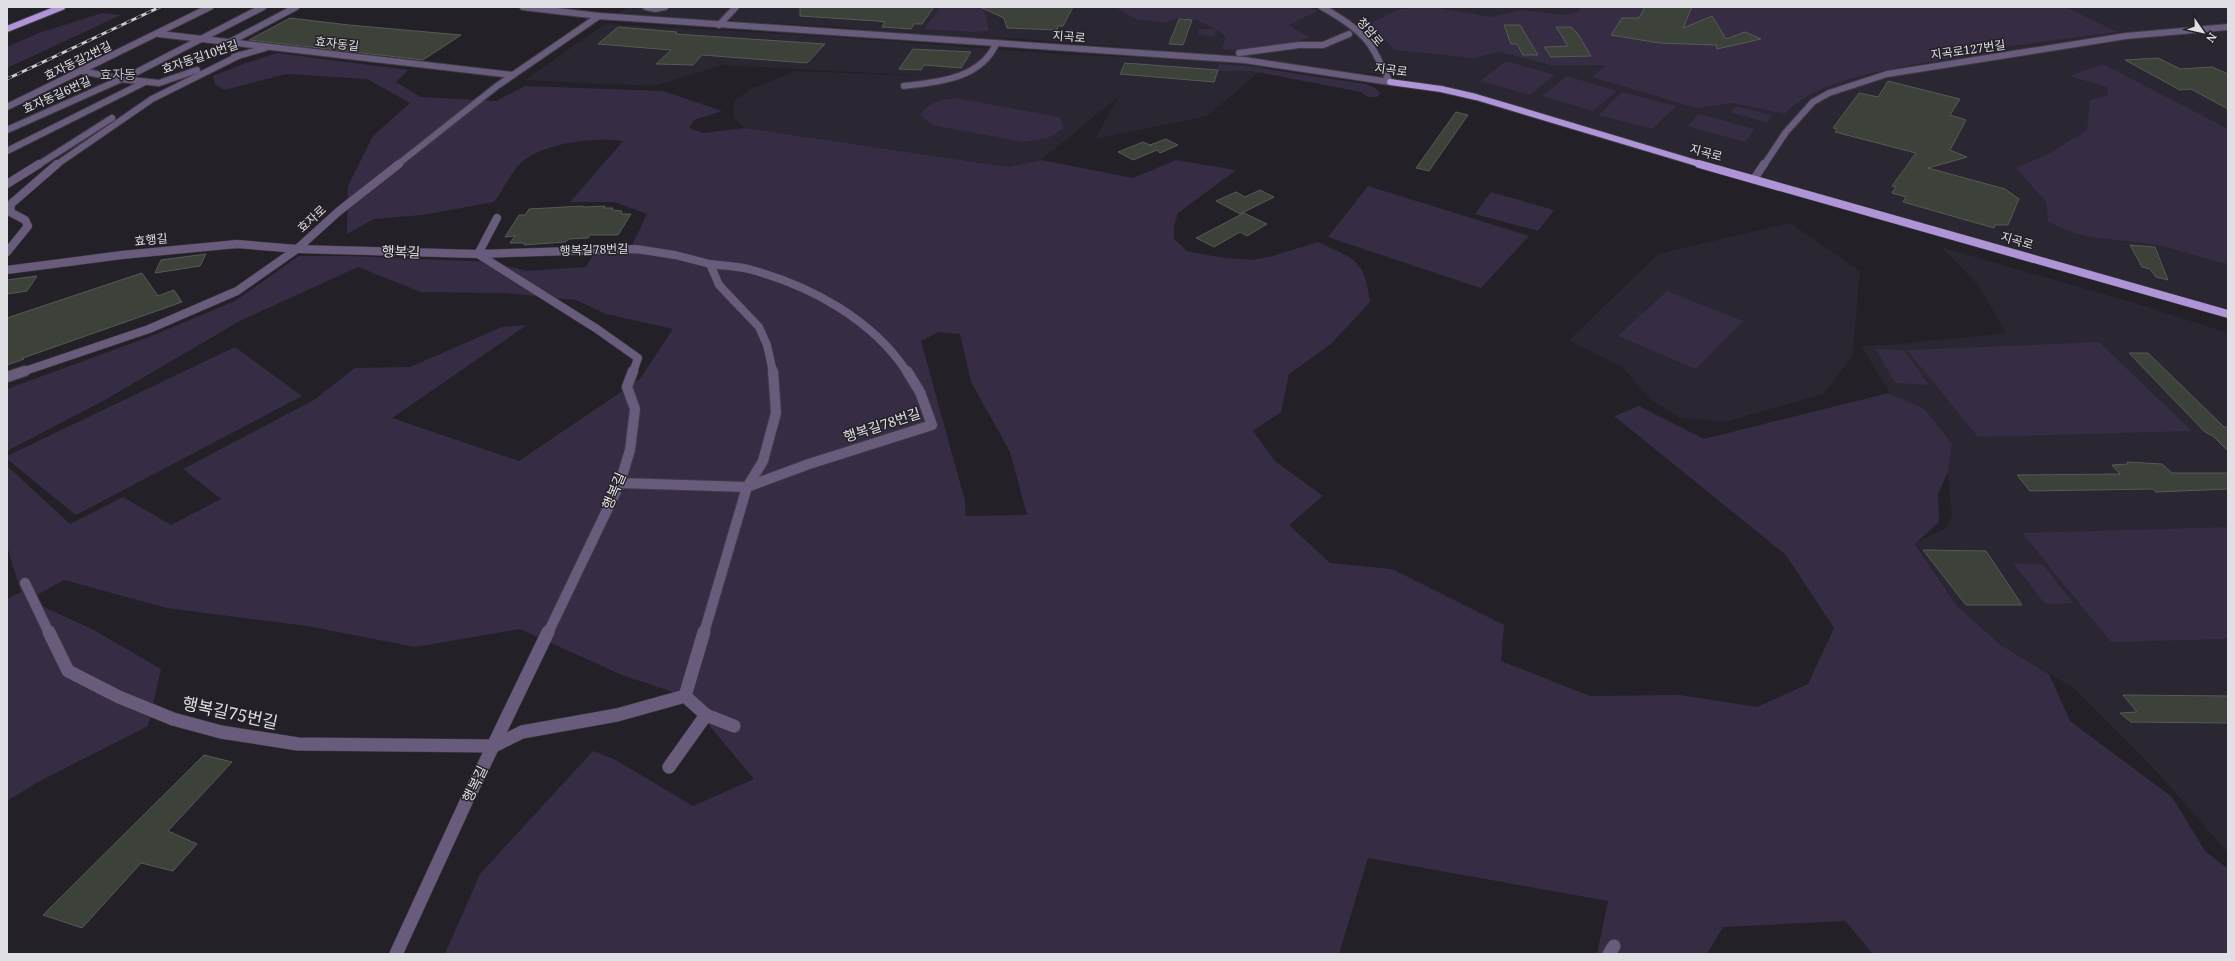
<svg xmlns="http://www.w3.org/2000/svg" width="2235" height="961" font-family="'Noto Serif','Noto Sans KR',serif">
<style>
.built{fill:#2a2632}
.green{fill:#362c44;fill-rule:evenodd}
.building{fill:#3c413a;stroke:#565a54}
.lines{fill:none;stroke-linecap:round;stroke-linejoin:round}
.minor-far3-casing{stroke:#3d3c41;stroke-width:8}
.minor-far2-casing{stroke:#3d3c41;stroke-width:9}
.minor-far1-casing{stroke:#3d3c41;stroke-width:12}
.minor-casing{stroke:#3d3c41;stroke-width:14}
.major-far1-casing{stroke:#3d3c41;stroke-width:8}
.major-casing{stroke:#3d3c41;stroke-width:9}
.minor-far3{stroke:#685b7c;stroke-width:6}
.minor-far2{stroke:#685b7c;stroke-width:8}
.minor-far1{stroke:#685b7c;stroke-width:10}
.minor{stroke:#685b7c;stroke-width:13}
.major-far1{stroke:#af94d7;stroke-width:6}
.major{stroke:#af94d7;stroke-width:8}
.rail-casing{stroke:#cdccd0;stroke-width:3}
.rail{stroke:#232127;stroke-width:2;stroke-dasharray:5.5;stroke-linecap:butt}
.labels{text-anchor:middle;stroke-width:3;stroke-linejoin:round;paint-order:stroke}
.far-street-label{font-size:12px;fill:#e0dfe3;stroke:#232127}
.far-quarter-label{font-size:13px;fill:#bfbcc4;stroke:#232127}
.street-label{font-size:14px;fill:#e0dfe3;stroke:#232127}
.near-street-label{font-size:17px;fill:#e0dfe3;stroke:#232127}
</style>
<rect width="100%" height="100%" fill="#232127"/>
<!-- built -->
<g class="built">
<path d="M627 7H2228V313L1769 183 1478 95 1401 78 1246 57 1011 38 967 39 839 27 616 15Z"/>
<path d="M605 24 823 36 1072 55 1192 59 1265 67 1207 116 1095 139 1118 97 1041 160 1010 167 745 128 734 118 733 102 750 89 796 71 930 76 723 65 653 86 525 80Z"/>
<path d="M1790 223 1860 271 1852 357 1823 394 1725 422 1679 417 1651 400 1622 367 1569 340 1658 254Z"/>
<path d="M1941 247 2138 304 2228 333V853L2160 775 2075 689 2001 645 1957 606 1915 543 1946 528 1952 516 1948 472 1952 444 1925 409 1890 393 1861 346 1889 345 2006 333 1979 286Z"/>
</g>
<!-- green -->
<g class="green">
<path d="M940 7H984L989 31 974 32 924 29Z"/>
<path d="M1115 7H1308L1317 11 1289 25 1310 38 1260 51 1222 49 1226 37 1217 29 1213 37 1198 34 1199 29H1216L1196 20 1178 18 1166 23 1136 19Z"/>
<path d="M1418 7H1433L1491 17 1521 10 1565 15 1577 12 1581 7H2065L2118 32 2011 46 1970 41 1980 54C1927 63 1821 73 1785 114L1733 103 1696 108 1592 77 1606 65H1550L1500 52 1472 58 1395 50 1369 24 1400 9Z"/>
<path d="M102 13 121 15 7 68V47L39 33Z"/>
<path d="M277 53 408 70 396 82 421 97 496 101 525 86 663 91 722 111 694 120 689 128 703 133 745 128 1009 167 1041 160 1133 178 1176 160 1236 170 1178 213 1174 225V239L1187 251 1218 257 1251 260 1269 257 1318 242C1355 260 1364 258 1370 302L1331 344 1289 374 1281 412 1253 431 1275 461 1323 496 1289 525 1330 563 1392 569 1504 625 1501 661 1590 696 1680 695 1757 707 1808 684 1834 628 1786 555 1614 416 1639 406 1704 439 1889 393 1925 409 1952 444 1948 472 1938 494 1939 522 1915 544 1957 606 2001 645 2049 674 2070 721 2172 797 2205 851 2228 869V954H1873L1845 921 1723 927 1707 954H1597L1608 901 1368 858 1339 954H445L480 874 593 751 614 759 693 806 754 779 685 696 622 675 520 629 415 647 307 626 167 608 64 580 28 600 92 629 161 669 148 726 38 782 7 801V599L21 592 7 546V466L70 524 123 497 171 525 221 499 183 469 314 400 355 368 410 367 502 327 527 325 392 418 519 461 640 379 673 329 606 314 576 300 506 293 421 292 358 267 240 321 103 401 7 451V389L149 337 235 301 299 256H350L491 262 527 271 586 267 593 255 632 245 647 214 615 202H570L623 141C593 137 537 143 516 168 508 179 502 191 494 202L423 215 374 219 347 234 348 186 373 136 410 103 367 79 286 74 224 90 215 84 213 76 243 64ZM939 332 960 334 971 382 1010 452 1027 515 966 516 965 501 921 341Z"/>
<path d="M1506 61 1555 75 1530 95 1480 81Z"/>
<path d="M1219 64 1247 66 1366 84 1375 88 1380 93 1377 97H1368L1361 92 1252 71H1215Z"/>
<path d="M2103 64 2228 129V264C2204 259 2180 250 2156 245 2120 238 2081 242 2048 221L2046 202 2016 168 2048 154 2087 130 2090 100 2108 95 2107 87 2069 76Z"/>
<path d="M1567 76 1617 91 1593 111 1542 96Z"/>
<path d="M1622 92 1676 106 1652 129 1599 115Z"/>
<path d="M955 98 1059 117 1064 128 1048 138 1023 142 932 125 920 115C930 102 939 100 955 98Z"/>
<path d="M1736 106 1772 115 1767 122 1731 113Z"/>
<path d="M1699 114 1755 129 1745 142 1687 126Z"/>
<path d="M1368 186 1529 236 1481 288 1328 237Z"/>
<path d="M1491 192 1554 210 1538 231 1475 214Z"/>
<path d="M1667 291 1743 321 1696 369 1618 336Z"/>
<path d="M2099 342 2192 431 1978 437 1907 350Z"/>
<path d="M235 347 302 396 76 515 7 459V456Z"/>
<path d="M1876 349 1904 350 1929 385 1895 383Z"/>
<path d="M2228 527V639L2111 642 2022 533Z"/>
<path d="M2013 563 2043 564 2073 603 2045 604Z"/>
</g>
<!-- building -->
<g class="building">
<path d="M800 7H934L922 24H914L911 29 882 27 885 22 877 21 800 16Z"/>
<path d="M980 7H1073L1063 26H1058L1057 30 1007 28 1004 18Z"/>
<path d="M1645 7H1692L1683 28 1712 16 1726 39 1745 32 1761 39 1717 49 1716 45 1659 43 1611 35 1622 18H1639Z"/>
<path d="M290 18 349 25 461 35 423 60 249 40Z"/>
<path d="M1179 19 1192 20 1183 45 1169 44Z"/>
<path d="M1504 25H1520L1538 55H1523L1517 44H1511Z"/>
<path d="M618 27 677 32 675 34 825 44 807 63 702 55 693 65 656 64 671 50 598 44Z"/>
<path d="M1556 27H1571L1578 34 1591 56 1551 57 1544 47 1568 46Z"/>
<path d="M913 49 971 52 961 68 924 65 921 70 899 69Z"/>
<path d="M2158 58 2180 69 2212 67 2228 74V109L2191 89 2180 90 2125 60Z"/>
<path d="M1125 63 1218 70 1214 82 1120 74Z"/>
<path d="M1888 81 1960 99 1950 115 1966 120 1950 150 1967 157 1928 168 2005 189 2019 199 2008 225H1995L1994 228 1903 202 1906 197 1892 193 1896 187 1892 186 1916 153 1835 132 1837 129 1833 128 1859 93 1878 97Z"/>
<path d="M1456 112 1468 115 1429 171 1416 168Z"/>
<path d="M1166 139 1178 145 1160 153 1157 150 1133 160 1118 152 1143 142 1152 146 1150 145Z"/>
<path d="M1260 190 1274 197 1240 214 1216 201 1236 192 1245 197Z"/>
<path d="M583 206V207L605 206 604 208H613L612 210 622 211 621 214H631L618 235H590L588 238 569 239 565 242 524 245V243H510L515 236 505 237 519 215H525L529 209Z"/>
<path d="M1244 213 1267 224 1247 236 1240 232 1214 247 1196 238Z"/>
<path d="M2130 245 2155 247 2168 280 2156 277 2150 269 2142 267Z"/>
<path d="M206 254 200 266 155 273 161 260Z"/>
<path d="M142 273 158 296 174 290 182 302 23 358 24 359 7 365V318Z"/>
<path d="M37 276 27 291 7 294V280Z"/>
<path d="M2129 353H2148L2224 427H2228V451L2213 436 2205 432Z"/>
<path d="M2127 462 2162 464 2172 473H2228V489L2156 492 2153 489 2030 491 2017 475 2120 474 2112 465 2128 464Z"/>
<path d="M1923 550 1986 551 2022 605H1966Z"/>
<path d="M2123 695 2228 696V723L2131 722 2120 713 2137 712Z"/>
<path d="M204 755 232 762 168 831 197 844 173 871 141 863 82 928 43 915Z"/>
</g>
<g class="lines">
<defs>
<g id="minor-far3">
<path d="M523 7 599 16 1244 60 1390 82"/>
<path d="M646 7 655 9 665 7"/>
<path d="M1322 7C1341 18 1363 31 1374 51 1380 62 1384 72 1390 82"/>
<path d="M719 25 736 7"/>
<path d="M159 34 513 75"/>
<path d="M230 42 296 7"/>
<path d="M1239 53 1299 45H1323L1349 34"/>
<path d="M234 57 265 48"/>
<path d="M82 71 120 79 159 83 197 70"/>
<path d="M904 86C938 82 980 79 996 44"/>
<path d="M7 107 210 7"/>
<path d="M7 130 137 72 263 7"/>
<path d="M7 151 145 82"/>
<path d="M38 165 112 118"/>
<path d="M56 165 152 99 240 55"/>
<path d="M397 165 497 86 599 16"/>
<path d="M1764 165 1786 132 1813 102 1829 93 1887 74 2126 36 2228 27"/>
</g>
<g id="minor-far2">
<path d="M1754 179 1764 164"/>
<path d="M7 184 39 164"/>
<path d="M7 252 28 226 25 220 10 212 11 204 57 164"/>
<path d="M478 254 636 249 675 255 710 264 719 285 759 327 767 345 773 372"/>
<path d="M478 254 497 218"/>
<path d="M710 264C724 266 739 266 752 270 811 286 873 320 907 372"/>
<path d="M7 270 122 255 237 244 297 249 478 254 597 329 638 358 633 372"/>
<path d="M22 372 149 329 237 291 297 249 339 211 399 164"/>
</g>
<g id="minor-far1">
<path d="M7 377 25 371"/>
<path d="M620 483 747 487 809 464 932 425 920 392 907 371"/>
<path d="M25 583 49 633"/>
<path d="M548 633 620 483 630 450 635 409 627 387 633 371"/>
<path d="M704 633 747 487 763 461 776 413 773 371"/>
</g>
<g id="minor">
<path d="M49 632 68 671 119 697 173 719 221 732 298 744 494 746 522 732 617 715 685 696"/>
<path d="M685 696 704 632"/>
<path d="M706 715 734 726"/>
<path d="M669 767 706 715 685 696"/>
<path d="M396 954 466 802 548 632"/>
<path d="M1609 954 1614 946"/>
</g>
<g id="major-far1">
<path d="M7 29 62 7"/>
<path d="M1390 82 1441 89 1476 97 1703 165"/>
</g>
<path id="major" d="M1699 164 2228 314"/>
</defs>
<!-- minor-far3 casing -->
<use href="#minor-far3" class="minor-far3-casing"/>
<!-- minor-far2 casing -->
<use href="#minor-far2" class="minor-far2-casing"/>
<!-- minor-far1 casing -->
<use href="#minor-far1" class="minor-far1-casing"/>
<!-- minor casing -->
<use href="#minor" class="minor-casing"/>
<!-- major-far1 casing -->
<use href="#major-far1" class="major-far1-casing"/>
<!-- major casing -->
<use href="#major" class="major-casing"/>
<!-- minor-far3 -->
<use href="#minor-far3" class="minor-far3"/>
<!-- minor-far2 -->
<use href="#minor-far2" class="minor-far2"/>
<!-- minor-far1 -->
<use href="#minor-far1" class="minor-far1"/>
<!-- minor -->
<use href="#minor" class="minor"/>
<!-- major-far1 -->
<use href="#major-far1" class="major-far1"/>
<!-- major -->
<use href="#major" class="major"/>
<defs>
<path id="rail" d="M7 79 160 7"/>
</defs>
<!-- rail casing -->
<use href="#rail" class="rail-casing"/>
<!-- rail -->
<use href="#rail" class="rail"/>
</g>
<g class="labels">
<!-- far-street labels -->
<g class="far-street-label">
<text transform="translate(1370 32) rotate(50)" y="4">청암로</text>
<text transform="translate(1069 37) rotate(4)" y="4">지곡로</text>
<text transform="translate(337 44) rotate(7)" y="4">효자동길</text>
<text transform="translate(1968 50) rotate(-8)" y="4">지곡로127번길</text>
<text transform="translate(200 57) rotate(-19)" y="4">효자동길10번길</text>
<text transform="translate(78 61) rotate(-26)" y="4">효자동길2번길</text>
<text transform="translate(1391 70) rotate(7)" y="4">지곡로</text>
<text transform="translate(57 95) rotate(-24)" y="4">효자동길6번길</text>
<text transform="translate(1706 153) rotate(15)" y="4">지곡로</text>
<text transform="translate(312 219) rotate(-42)" y="4">효자로</text>
<text transform="translate(151 240) rotate(-6)" y="4">효행길</text>
<text transform="translate(2017 241) rotate(16)" y="4">지곡로</text>
<text transform="translate(594 250) rotate(-2)" y="4">행복길78번길</text>
</g>
<!-- far-quarter labels -->
<g class="far-quarter-label">
<text x="118" y="79">효자동</text>
</g>
<!-- street labels -->
<g class="street-label">
<text transform="translate(401 252) rotate(2)" y="5">행복길</text>
<text transform="translate(882 425) rotate(-18)" y="5">행복길78번길</text>
<text transform="translate(614 491) rotate(-67)" y="5">행복길</text>
<text transform="translate(475 784) rotate(-64)" y="5">행복길</text>
</g>
<!-- near-street labels -->
<g class="near-street-label">
<text transform="translate(230 713) rotate(12)" y="6">행복길75번길</text>
</g>
</g>
<!-- border -->
<rect width="2235" height="961" fill="none" stroke="#e0dfe3" stroke-width="16"/>
<!-- north arrow -->
<g transform="translate(2203 32) rotate(124)" stroke="#232127" stroke-width="3" paint-order="stroke">
<path d="M0-3L7 15L0 10L-7 15Z" fill="#e0dfe3"/>
<text y="-6" font-size="11" font-weight="bold" text-anchor="middle" fill="#e0dfe3">N</text>
</g>
</svg>
